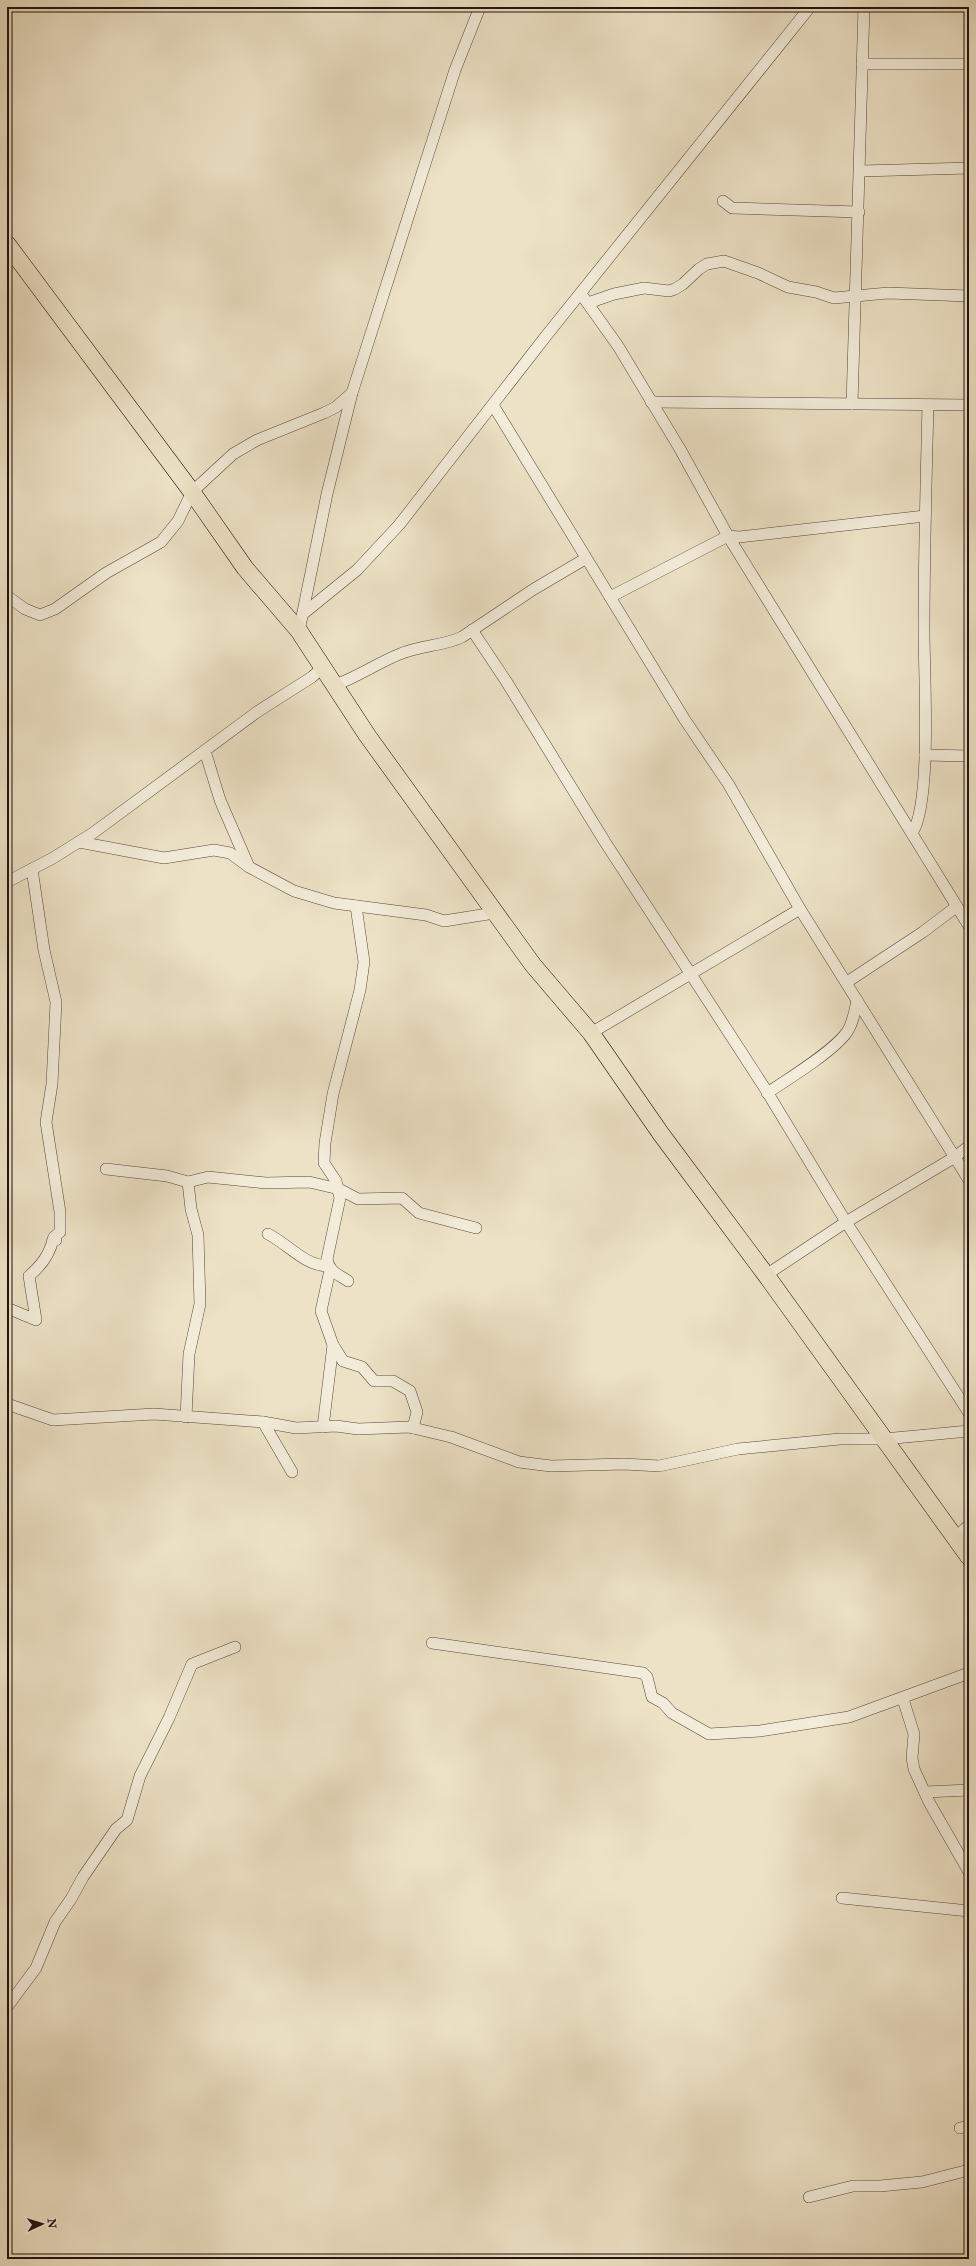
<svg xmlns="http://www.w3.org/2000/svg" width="976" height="2266" font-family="'IM FELL Double Pica',serif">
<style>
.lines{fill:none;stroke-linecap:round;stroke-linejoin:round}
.street-casing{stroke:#52473b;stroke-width:12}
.primary-casing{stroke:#1f130d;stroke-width:18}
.street{stroke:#f3ecda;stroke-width:11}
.primary{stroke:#ede2c6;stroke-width:17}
</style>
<rect width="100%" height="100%" fill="#ede2c6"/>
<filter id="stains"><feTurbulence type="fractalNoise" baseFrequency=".005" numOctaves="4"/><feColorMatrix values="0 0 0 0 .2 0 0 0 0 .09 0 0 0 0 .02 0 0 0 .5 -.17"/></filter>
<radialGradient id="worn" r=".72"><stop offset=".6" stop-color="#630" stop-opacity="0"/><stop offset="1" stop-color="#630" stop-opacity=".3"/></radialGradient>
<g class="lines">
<defs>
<g id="street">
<path d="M862 64H969"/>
<path d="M861 171 969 168"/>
<path d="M723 201 732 208 859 212"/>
<path d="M581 294 618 346 680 449 728 536 969 926"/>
<path d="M588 303 614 294 644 288 669 291 675 289 683 284 699 269 707 264 724 261 758 273 788 287 816 292 834 298 888 293 969 296"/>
<path d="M651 402 969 405"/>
<path d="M852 404 864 7"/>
<path d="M493 405 685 720 729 785 800 909 969 1180"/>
<path d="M7 596 25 609 40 615 55 609 106 573 161 542 178 521 192 492 233 454 257 440 324 413 336 407 352 393"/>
<path d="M610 597 728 536 739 537 925 516"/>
<path d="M304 613 357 570 399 525 546 336 810 7"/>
<path d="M472 630 506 681 605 842 766 1090 846 1222 969 1413"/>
<path d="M299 631 327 494 352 393 455 70 480 7"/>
<path d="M335 685C358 677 377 663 400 654 421 645 444 646 462 637L534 589 585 559"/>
<path d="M205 751 220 800 249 867"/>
<path d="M925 755 969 756"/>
<path d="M912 833C932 805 924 673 924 632 924 557 926 481 928 405"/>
<path d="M79 842 164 858 214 850 230 853 249 867 294 891 334 903 426 915 444 921 488 914 494 910"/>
<path d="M7 882 53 858 93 833 257 712 312 677 323 667"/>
<path d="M847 982 923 932 956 907"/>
<path d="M591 1033 800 909"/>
<path d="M767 1093C787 1080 834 1051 847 1032 853 1023 855 1011 857 1000"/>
<path d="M106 1169 167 1176 188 1182 191 1209 198 1235 200 1304 189 1354 186 1417"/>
<path d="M188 1182 208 1177 266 1183 309 1182 339 1189 358 1199 402 1198 419 1213 476 1228"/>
<path d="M268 1234C288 1244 305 1266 328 1266"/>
<path d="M766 1275 846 1222 955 1157 969 1146"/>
<path d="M348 1281C338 1274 329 1272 327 1259L340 1198 336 1181 324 1163 325 1143 333 1094 360 990 364 962 356 906"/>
<path d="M7 1308 36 1320 29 1276C41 1266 50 1254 53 1239L56 1240 54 1237 60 1232V1212L46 1122 52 1084 56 1002 44 950 32 869"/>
<path d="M333 1345 343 1361 362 1367 374 1381H393L410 1391 417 1412 413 1428"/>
<path d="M7 1404 53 1420 154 1414 263 1422 296 1428 336 1426 358 1429 409 1427 451 1437 519 1462 551 1466 624 1464 659 1466 738 1449 840 1439H884L969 1431"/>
<path d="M263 1422 292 1472"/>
<path d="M323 1427 333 1345 321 1311 330 1270"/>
<path d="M955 1538 969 1525"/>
<path d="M432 1643 643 1673 647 1677 652 1697 663 1703 672 1713 709 1734 760 1731 849 1717 969 1673"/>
<path d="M903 1699 914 1734 912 1758 914 1769 929 1802 969 1872"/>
<path d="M925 1792 969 1790"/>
<path d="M842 1898 969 1911"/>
<path d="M7 2007 36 1968 55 1922 71 1899 83 1877 116 1829 127 1820 140 1776 169 1718 192 1664 235 1647"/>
<path d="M960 2128 969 2126"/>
<path d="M809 2197 853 2186H880L922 2182 969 2170"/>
</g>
<path id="primary" d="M7 244 192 492 245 568 299 631 367 735 481 893 533 965 591 1033 661 1134 766 1275 969 1557"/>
</defs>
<!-- street casing -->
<use href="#street" class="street-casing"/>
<!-- primary casing -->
<use href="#primary" class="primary-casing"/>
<!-- street -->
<use href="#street" class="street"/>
<!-- primary -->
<use href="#primary" class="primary"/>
</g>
<!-- margin -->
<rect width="976" height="2266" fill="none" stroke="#ede2c6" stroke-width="24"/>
<rect x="8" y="8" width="960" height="2250" fill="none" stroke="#1f130d" stroke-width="2"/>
<rect x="12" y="12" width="952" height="2242" fill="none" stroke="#1f130d"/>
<!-- north arrow -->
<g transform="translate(42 2224) rotate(86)" stroke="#f3ecda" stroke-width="3" paint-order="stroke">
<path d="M0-3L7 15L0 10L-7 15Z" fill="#1f130d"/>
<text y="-6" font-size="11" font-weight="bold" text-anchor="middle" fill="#1f130d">N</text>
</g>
<rect width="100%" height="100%" filter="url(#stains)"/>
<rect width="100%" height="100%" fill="url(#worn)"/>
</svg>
